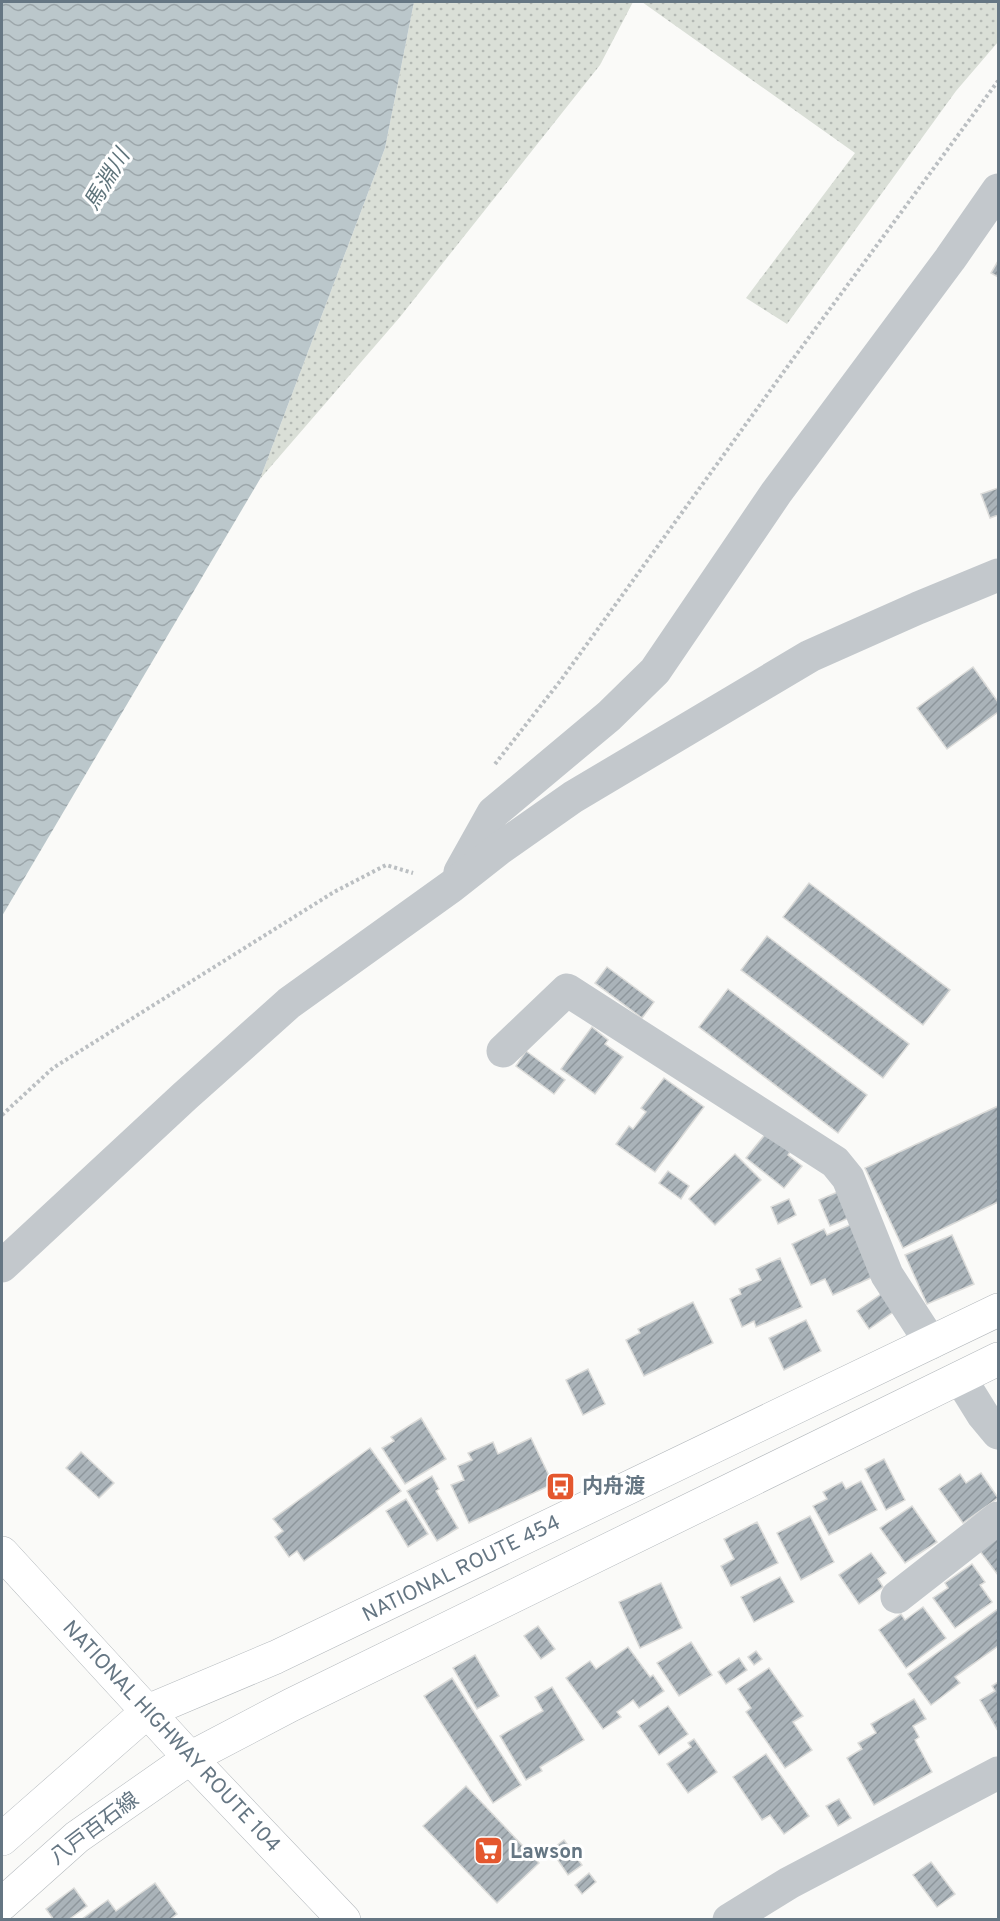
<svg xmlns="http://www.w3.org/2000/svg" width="1000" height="1921" font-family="Overpass,'Noto Sans JP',sans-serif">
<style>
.grass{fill:url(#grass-dots)}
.water{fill:url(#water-waves)}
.building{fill:url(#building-hatch);stroke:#dcdcda;stroke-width:1.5}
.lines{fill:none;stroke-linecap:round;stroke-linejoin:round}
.major-casing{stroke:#b5babe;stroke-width:34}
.highway-casing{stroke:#b4b9bd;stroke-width:34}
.path{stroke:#bbbfc2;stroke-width:4;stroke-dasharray:3 3;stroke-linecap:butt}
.minor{stroke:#c3c8cc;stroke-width:33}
.major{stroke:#fff;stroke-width:33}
.highway{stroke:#fff;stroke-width:33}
.labels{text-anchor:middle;stroke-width:6;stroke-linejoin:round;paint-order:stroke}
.poi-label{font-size:21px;font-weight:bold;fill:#657683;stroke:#fff;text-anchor:start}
.street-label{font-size:21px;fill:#657683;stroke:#fff}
.water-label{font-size:22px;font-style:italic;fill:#60757c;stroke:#fff}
</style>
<defs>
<pattern id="grass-dots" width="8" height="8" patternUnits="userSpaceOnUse" patternTransform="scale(1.5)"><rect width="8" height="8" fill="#dadfd7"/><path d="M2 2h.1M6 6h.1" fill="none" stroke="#b4b9b4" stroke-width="1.8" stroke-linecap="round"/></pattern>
<pattern id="water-waves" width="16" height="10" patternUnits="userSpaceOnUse" patternTransform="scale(1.5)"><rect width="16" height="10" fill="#bbc7cb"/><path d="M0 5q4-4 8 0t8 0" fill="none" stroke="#9ca6aa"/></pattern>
<pattern id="building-hatch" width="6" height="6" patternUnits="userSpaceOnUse" patternTransform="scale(1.5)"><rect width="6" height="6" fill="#aab3b9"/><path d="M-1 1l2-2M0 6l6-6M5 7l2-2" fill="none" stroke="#8e969c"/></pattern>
</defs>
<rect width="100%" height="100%" fill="#fafaf8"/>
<!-- grass -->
<g class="grass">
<path d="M414 2H633L600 65 400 317 260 479 385 148Z"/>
<path d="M642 2H998V42L956 91 787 324 746 298 855 153Z"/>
</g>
<!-- water -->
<path class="water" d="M2 2H414L385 148 260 479 2 916Z"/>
<!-- building -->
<g class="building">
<path d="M998 261V277L991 273Z"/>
<path d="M998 488V515L990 518 981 494Z"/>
<path d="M973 667 998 702V712L947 749 917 708Z"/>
<path d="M809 883 950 990 923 1025 783 917Z"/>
<path d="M767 936 909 1044 883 1078 741 970Z"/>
<path d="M607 967 654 1002 642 1018 595 983Z"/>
<path d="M728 989 867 1095 838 1133 699 1027Z"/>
<path d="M592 1027 608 1040 605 1044 623 1057 595 1094 561 1069Z"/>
<path d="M526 1051 565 1080 554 1094 516 1066Z"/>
<path d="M664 1078 704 1107 655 1172 616 1144 629 1126 633 1129 646 1112 641 1108Z"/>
<path d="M998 1106V1202L903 1248 865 1168Z"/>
<path d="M767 1132 790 1152 788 1155 802 1166 784 1188 746 1158Z"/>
<path d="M735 1154 761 1180 715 1225 689 1199Z"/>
<path d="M668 1171 689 1186 681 1199 659 1183Z"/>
<path d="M840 1191 851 1217 830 1226 819 1200Z"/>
<path d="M789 1199 796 1215 778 1224 771 1207Z"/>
<path d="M852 1224 875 1276 833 1295 825 1279 811 1285 792 1244 824 1229 827 1235Z"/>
<path d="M952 1235 974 1284 927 1304 905 1255Z"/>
<path d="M780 1258 802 1307 756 1327 754 1321 742 1327 730 1299 741 1294 739 1289 761 1280 756 1269Z"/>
<path d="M884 1292 896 1310 869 1329 857 1311Z"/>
<path d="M693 1302 713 1343 644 1376 626 1340 640 1333 638 1329Z"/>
<path d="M806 1320 821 1351 784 1370 769 1338Z"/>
<path d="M588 1369 605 1404 583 1415 566 1380Z"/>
<path d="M421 1418 446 1459 405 1484 382 1448 394 1441 391 1437Z"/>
<path d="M531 1438 553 1484 469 1523 451 1485 464 1480 458 1466 472 1460 468 1453 493 1442 498 1454Z"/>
<path d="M370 1448 401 1491 304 1561 297 1551 289 1557 275 1537 283 1531 273 1519Z"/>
<path d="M81 1452 114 1483 99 1498 66 1468Z"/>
<path d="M884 1459 905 1500 886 1510 865 1469Z"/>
<path d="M981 1473 998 1498 963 1523 939 1489 960 1474 966 1483Z"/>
<path d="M432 1476 439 1489 436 1491 458 1528 437 1541 407 1491Z"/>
<path d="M861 1481 877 1510 829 1535 813 1506 827 1499 823 1492 842 1482 846 1489Z"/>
<path d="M406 1499 428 1534 408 1547 386 1511Z"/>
<path d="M912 1506 937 1542 905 1563 880 1528Z"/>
<path d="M810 1516 834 1562 801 1580 777 1533Z"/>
<path d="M757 1522 778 1563 731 1586 721 1566 734 1559 724 1539Z"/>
<path d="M998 1535V1575L979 1550Z"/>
<path d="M871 1553 886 1573 878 1579 883 1587 859 1604 839 1575Z"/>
<path d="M972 1564 985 1582 980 1585 992 1602 955 1628 933 1598 948 1588 945 1583Z"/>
<path d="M780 1577 794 1602 754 1622 741 1597Z"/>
<path d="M661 1583 682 1628 640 1648 619 1602Z"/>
<path d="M923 1607 946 1638 906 1668 879 1630 901 1614 905 1620Z"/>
<path d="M998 1609V1646L955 1677 960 1683 931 1705 908 1674Z"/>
<path d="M538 1626 555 1649 541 1659 524 1636Z"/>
<path d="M691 1642 712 1675 679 1696 657 1663Z"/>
<path d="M628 1647 650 1677 653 1675 664 1691 639 1708 633 1700 617 1712 621 1717 603 1729 566 1678 590 1661 596 1669Z"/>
<path d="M756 1651 762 1659 754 1665 748 1657Z"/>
<path d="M475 1655 499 1696 477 1709 453 1668Z"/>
<path d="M739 1658 747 1670 726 1684 718 1672Z"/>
<path d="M769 1668 803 1716 793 1722 812 1750 785 1768 746 1712 751 1708 738 1689Z"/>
<path d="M452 1678 521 1785 493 1803 424 1696Z"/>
<path d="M998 1682V1731L980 1700 995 1691 992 1686Z"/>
<path d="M552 1687 584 1740 540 1767 542 1771 526 1780 500 1736 543 1711 535 1697Z"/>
<path d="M914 1699 926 1719 913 1726 919 1737 915 1740 932 1772 874 1805 847 1758 862 1749 858 1743 876 1733 871 1724Z"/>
<path d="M668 1706 688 1734 659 1755 639 1726Z"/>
<path d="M694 1739 717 1772 688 1793 667 1764 691 1747 688 1743Z"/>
<path d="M766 1754 809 1816 784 1834 770 1815 762 1820 733 1777Z"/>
<path d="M466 1786 539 1863 497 1903 423 1826Z"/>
<path d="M839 1799 851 1818 838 1826 826 1806Z"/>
<path d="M564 1840 582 1865 568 1875 551 1850Z"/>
<path d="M931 1862 955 1894 937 1907 913 1875Z"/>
<path d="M589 1873 596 1882 582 1894 575 1885Z"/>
<path d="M155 1883 177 1914 169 1920 82 1919 108 1900 116 1911Z"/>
<path d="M74 1888 87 1906 68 1920H54L46 1909Z"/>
</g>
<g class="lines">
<defs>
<g id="major">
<path d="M2 1839 148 1711"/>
<path d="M2 1904 77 1837 190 1758"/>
</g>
<g id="highway">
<path d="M2 1553 190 1758 344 1920"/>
<path d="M148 1711 276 1657 998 1310"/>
<path d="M190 1758 291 1705 998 1359"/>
</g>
</defs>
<!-- major casing -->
<use href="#major" class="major-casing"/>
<!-- highway casing -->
<use href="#highway" class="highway-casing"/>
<!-- path -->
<g class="path">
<path d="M495 764 561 680 793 359 998 81"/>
<path d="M2 1115 53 1068 334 892 386 865 413 873"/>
</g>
<!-- minor -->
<g class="minor">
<path d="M460 872 493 813 609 716 655 671 776 493 950 259 998 190"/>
<path d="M503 1051 567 990 835 1162 848 1178 887 1275 931 1343"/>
<path d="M2 1266 185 1096 289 1003 452 886 499 849 573 797 810 656 918 608 998 575"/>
<path d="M960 1378 983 1415 998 1433"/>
<path d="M897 1597 998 1518"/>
<path d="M729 1920 789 1883 998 1773"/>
</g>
<!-- major -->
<use href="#major" class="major"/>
<!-- highway -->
<use href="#highway" class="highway"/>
</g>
<!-- icons -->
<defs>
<symbol id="bus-square" viewBox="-11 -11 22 22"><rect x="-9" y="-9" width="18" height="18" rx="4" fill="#e4572e" stroke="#fff"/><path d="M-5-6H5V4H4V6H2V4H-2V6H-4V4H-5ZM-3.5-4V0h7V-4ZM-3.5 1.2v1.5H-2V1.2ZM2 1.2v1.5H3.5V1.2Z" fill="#fff"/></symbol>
<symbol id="supermarket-square" viewBox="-11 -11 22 22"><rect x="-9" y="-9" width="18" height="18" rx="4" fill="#e4572e" stroke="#fff"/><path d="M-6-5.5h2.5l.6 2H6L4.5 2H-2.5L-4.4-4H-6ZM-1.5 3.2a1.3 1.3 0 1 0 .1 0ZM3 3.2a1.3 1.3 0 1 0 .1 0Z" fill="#fff"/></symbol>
</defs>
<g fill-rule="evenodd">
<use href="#bus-square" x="544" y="1470" width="33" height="33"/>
<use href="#supermarket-square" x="472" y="1834" width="33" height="33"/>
</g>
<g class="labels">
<!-- poi labels -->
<g class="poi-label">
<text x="582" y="1493">内舟渡</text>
<text x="510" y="1858">Lawson</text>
</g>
<!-- street labels -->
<g class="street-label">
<text transform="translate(461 1568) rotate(-26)" y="7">NATIONAL ROUTE 454</text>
<text transform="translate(172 1736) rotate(47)" y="7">NATIONAL HIGHWAY ROUTE 104</text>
<text transform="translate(94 1828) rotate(-37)" y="7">八戸百石線</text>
</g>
<!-- water labels -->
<g class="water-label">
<text transform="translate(106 179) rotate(-59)" y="8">馬淵川</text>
</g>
</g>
<!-- border -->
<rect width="1000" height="1921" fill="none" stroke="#657683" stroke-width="6"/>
</svg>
